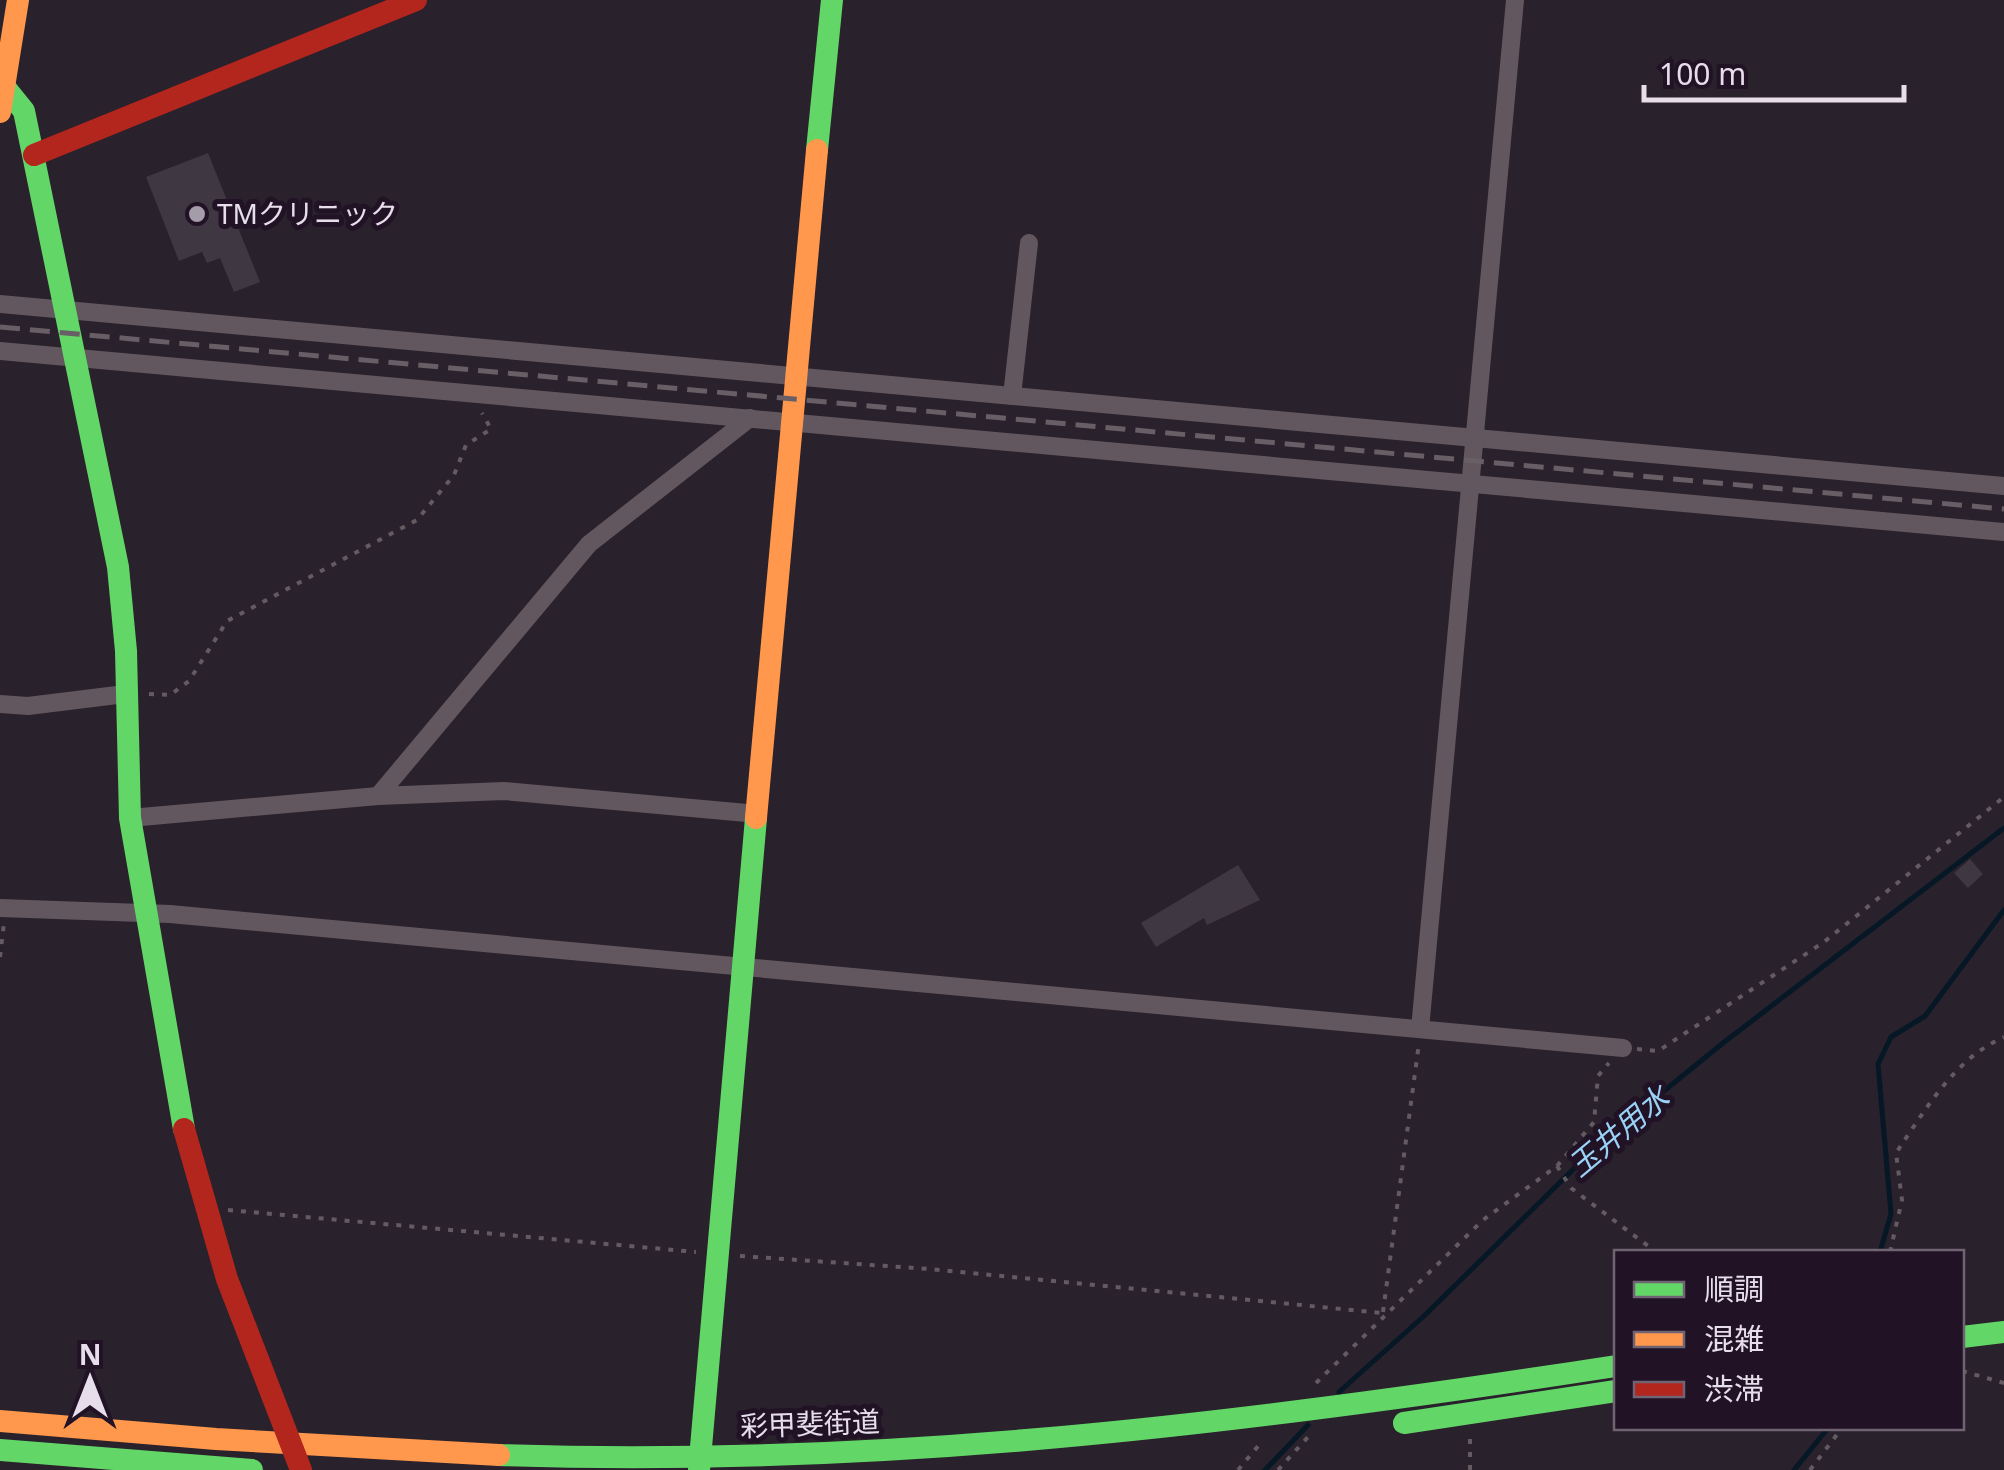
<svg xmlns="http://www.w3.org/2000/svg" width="2004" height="1470" font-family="'Noto Sans','Noto Sans JP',sans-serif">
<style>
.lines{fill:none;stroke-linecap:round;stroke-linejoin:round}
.stream{stroke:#061825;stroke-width:5}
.building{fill:#3f3742}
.path{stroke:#645b62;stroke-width:4;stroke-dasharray:5 8;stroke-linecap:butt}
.street{stroke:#62575f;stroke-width:18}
.fast{stroke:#63d668;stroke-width:22}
.slow{stroke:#ff974d;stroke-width:22}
.jam{stroke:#b3261e;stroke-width:22}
.rail{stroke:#675e66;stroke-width:5;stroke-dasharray:20 10;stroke-linecap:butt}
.poi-dot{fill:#a49ca8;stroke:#211325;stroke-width:4}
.labels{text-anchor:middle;stroke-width:10;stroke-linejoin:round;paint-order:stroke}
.poi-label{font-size:28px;fill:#e7deeb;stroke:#211325;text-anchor:start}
.street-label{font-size:28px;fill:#e7deeb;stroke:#211325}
.water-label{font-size:30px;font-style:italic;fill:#9ad1f6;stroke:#211325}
</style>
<rect width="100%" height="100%" fill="#29212b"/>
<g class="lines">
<!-- stream -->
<g class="stream">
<path d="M1880 1252 1891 1214 1878 1064 1891 1037 1925 1016 2004 910"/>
<path d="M1339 1392 1424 1316 1600 1143 1723 1043 2004 828"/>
<path d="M1265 1470 1308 1425"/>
<path d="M1794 1470 1828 1428"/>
</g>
</g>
<!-- building -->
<g class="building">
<path d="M208 153 260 282 234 292 220 258 207 263 202 252 179 261 146 177Z"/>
<path d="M1970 859 1983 874 1968 888 1954 873Z"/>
<path d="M1238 865 1260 900 1207 925 1204 918 1156 947 1141 923Z"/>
</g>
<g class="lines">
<!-- path -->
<g class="path">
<path d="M149 694 170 695 189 681 227 621 417 520 454 475 466 445 491 429 482 413"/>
<path d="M0 957 4 923"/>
<path d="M1637 1049 1658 1051 1824 942 2004 797"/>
<path d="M1557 1166 1571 1188 1656 1252"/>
<path d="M228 1210 696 1252"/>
<path d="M1890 1252 1902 1200 1896 1153C1926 1109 1954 1059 2004 1037"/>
<path d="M740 1256 930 1269 1383 1313"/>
<path d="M1383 1312 1419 1043"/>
<path d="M1962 1371 2004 1383"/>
<path d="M1316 1383 1483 1220 1557 1166 1594 1122 1598 1076 1609 1063"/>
<path d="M1238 1470 1259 1445"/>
<path d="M1278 1470 1308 1437"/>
<path d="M1470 1470V1439"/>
<path d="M1810 1470 1842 1428"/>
</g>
<!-- street -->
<g class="street">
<path d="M0 304 2004 486"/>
<path d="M0 351 2004 532"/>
<path d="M1012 396 1029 243"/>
<path d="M0 704 28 706 125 694"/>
<path d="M378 796 589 544 750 418"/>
<path d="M130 818 378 796 504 791 758 814"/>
<path d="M0 908 170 914 1623 1048"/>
<path d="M1420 1029 1515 0"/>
</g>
<!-- fast -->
<g class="fast">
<path d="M7 90 24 111 118 567 126 651 130 818 184 1129"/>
<path d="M817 150 832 0"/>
<path d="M1962 1337 2004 1332"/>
<path d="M1404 1423 1616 1391"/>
<path d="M0 1450 252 1470"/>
<path d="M499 1455C878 1468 1242 1424 1616 1366"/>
<path d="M699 1470 756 818"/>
</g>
<!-- slow -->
<g class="slow">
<path d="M0 112 18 0"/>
<path d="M756 818 817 150"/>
<path d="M0 1421 216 1439 499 1455"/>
</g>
<!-- jam -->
<g class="jam">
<path d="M34 155 416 0"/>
<path d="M184 1129 227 1279 301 1470"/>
</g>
<!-- rail -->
<path class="rail" d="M0 327 2004 509"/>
</g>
<!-- markers -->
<circle class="poi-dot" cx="197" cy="214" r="10"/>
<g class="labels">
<!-- poi labels -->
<g class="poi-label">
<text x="217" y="224">TMクリニック</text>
</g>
<!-- street labels -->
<g class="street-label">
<text transform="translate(810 1424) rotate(-2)" y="10">彩甲斐街道</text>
</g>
<!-- water labels -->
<g class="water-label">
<text transform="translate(1619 1132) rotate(-40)" y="10">玉井用水</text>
</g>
</g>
<!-- legend -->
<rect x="1614" y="1250" width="350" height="180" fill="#211325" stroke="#706474" stroke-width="2.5"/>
<rect x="1634" y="1282" width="50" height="15" fill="#63d668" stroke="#706474" stroke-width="2.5"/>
<text x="1704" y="1300" font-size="30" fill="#e7deeb">順調</text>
<rect x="1634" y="1332" width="50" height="15" fill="#ff974d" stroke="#706474" stroke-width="2.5"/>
<text x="1704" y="1350" font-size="30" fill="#e7deeb">混雑</text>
<rect x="1634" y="1382" width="50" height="15" fill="#b3261e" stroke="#706474" stroke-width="2.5"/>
<text x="1704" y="1400" font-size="30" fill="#e7deeb">渋滞</text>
<!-- north arrow -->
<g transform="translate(90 1380)" stroke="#211325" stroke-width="8" paint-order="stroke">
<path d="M0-8L18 38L0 25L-18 38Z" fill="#e7deeb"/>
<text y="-15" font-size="28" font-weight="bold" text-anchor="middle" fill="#e7deeb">N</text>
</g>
<!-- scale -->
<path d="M1644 85v15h260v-15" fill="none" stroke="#e7deeb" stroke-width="5"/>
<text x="1659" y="85" font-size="30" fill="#e7deeb" stroke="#211325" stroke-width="8" paint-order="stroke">100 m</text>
</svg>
